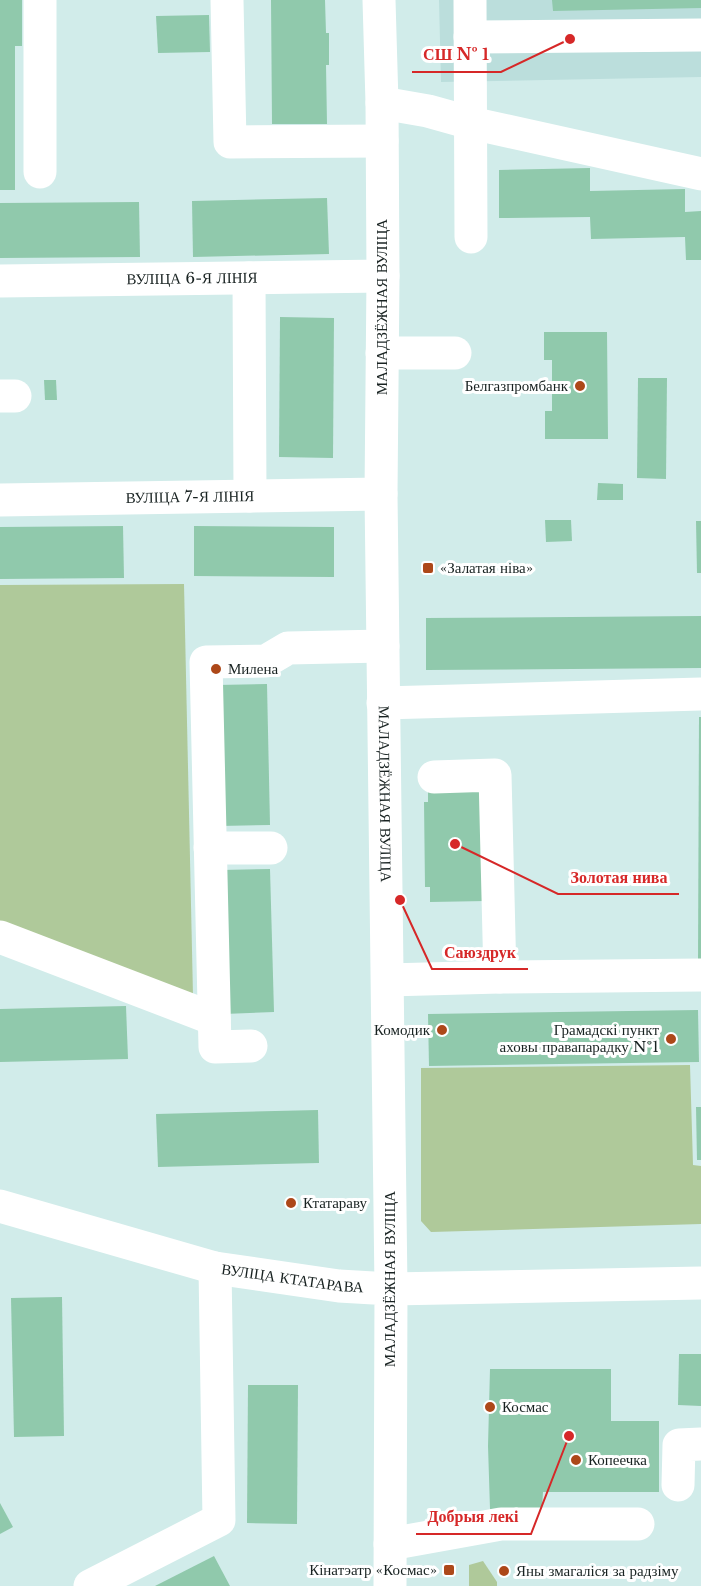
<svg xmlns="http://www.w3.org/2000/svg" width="701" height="1586" font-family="'Libre Baskerville',serif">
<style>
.built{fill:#bbdedc}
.green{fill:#afc99a}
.building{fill:#90c9ac}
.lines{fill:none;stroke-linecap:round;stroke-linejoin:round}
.minor{stroke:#fff;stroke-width:33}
.major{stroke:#fff;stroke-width:33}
.poi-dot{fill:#ad4819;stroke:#fff;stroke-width:2}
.labels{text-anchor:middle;stroke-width:6;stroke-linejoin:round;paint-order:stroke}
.street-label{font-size:15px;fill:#182221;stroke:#fff}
.poi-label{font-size:15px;fill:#182221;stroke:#fff;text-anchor:start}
.leader{fill:none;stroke:#d62828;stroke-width:2}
.callout-dot{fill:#d62828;stroke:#fff;stroke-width:2}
.callout-label{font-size:16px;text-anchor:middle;font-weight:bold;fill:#d62828;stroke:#fff;stroke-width:6;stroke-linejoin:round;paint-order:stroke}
</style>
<rect width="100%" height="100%" fill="#d1ecea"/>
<!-- built -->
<path class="built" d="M439 0H701V77L441 82Z"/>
<!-- green -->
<g class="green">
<path d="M184 584 193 996 0 922V585Z"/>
<path d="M690 1065 693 1165 701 1166V1224L431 1232 421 1221V1068Z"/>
<path d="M483 1561 497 1582V1586H469V1565Z"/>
</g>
<!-- building -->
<g class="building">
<path d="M0 0H22V46H15V190H0Z"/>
<path d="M271 0H325L326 33H329V65H326L327 124H272Z"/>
<path d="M552 0H701V8L553 11Z"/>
<path d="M209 15 210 52 158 53 156 16Z"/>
<path d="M590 168V191L685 189V212L701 211V260H686L685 237 591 239 590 217 499 218V170Z"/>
<path d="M327 198 329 254 193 257 192 201Z"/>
<path d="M139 202 140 257 0 258V203Z"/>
<path d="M280 317 334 318 333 458 279 457Z"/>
<path d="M544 332H607L608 439H545V411H552V360H544Z"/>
<path d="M638 378H667L666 479 637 478Z"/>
<path d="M44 380H56L57 400H45Z"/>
<path d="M598 483 623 484V500H597Z"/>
<path d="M545 520H571L572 541 546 542Z"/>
<path d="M696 521H701V573H697Z"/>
<path d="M123 526 124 578 0 579V527Z"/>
<path d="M194 526 334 527V577L194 576Z"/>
<path d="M701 616V668L426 670V618Z"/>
<path d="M267 684 270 825 220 826 217 685Z"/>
<path d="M699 717H701V965H698Z"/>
<path d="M428 785H484L486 901 430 902V887H425L424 802H428Z"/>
<path d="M270 869 274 1012 224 1014 221 870Z"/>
<path d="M126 1006 128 1059 0 1062V1009Z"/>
<path d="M698 1010 699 1062 429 1066 428 1014Z"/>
<path d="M696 1107H701V1160H697Z"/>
<path d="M318 1110 319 1163 158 1167 156 1114Z"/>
<path d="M62 1297 64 1436 14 1437 11 1298Z"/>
<path d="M679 1354H701V1406L678 1405Z"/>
<path d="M490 1369H611V1421H659V1492H543L542 1508 490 1509 488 1446Z"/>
<path d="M248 1385H298L297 1524 247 1523Z"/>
<path d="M0 1503 13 1527 0 1534Z"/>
<path d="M214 1556 230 1586H155Z"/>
</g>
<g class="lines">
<!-- minor -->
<g class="minor">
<path d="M227 0 230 142 382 141"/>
<path id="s1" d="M379 0 382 103 383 276 381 494 391 1289 701 1283"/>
<path d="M470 0 471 237"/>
<path d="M470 37 701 35"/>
<path d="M382 103 428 111 471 123 701 174"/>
<path d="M40 172V0"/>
<path d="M249 278 250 496"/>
<path id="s2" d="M0 281 383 276"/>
<path d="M382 353H455"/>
<path d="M0 396H15"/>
<path id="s3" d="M0 500 381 494"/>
<path d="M383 703 701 694"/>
<path d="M434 777 495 775 500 977"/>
<path d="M210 848H271"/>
<path d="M0 937 214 1019"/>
<path d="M388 980 500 977 701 975"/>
<path d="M251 1046 215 1047 206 662 266 661 288 648 383 646"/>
<path d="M678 1485 679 1445 701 1444"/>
<path d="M390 1544 501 1524H638"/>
<path d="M90 1586 219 1520 215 1268"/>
</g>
<!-- major -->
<path class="major" id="s4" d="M0 1206 215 1268 339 1286 391 1289 390 1586"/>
</g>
<!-- markers -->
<g class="poi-dot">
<circle cx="580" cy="386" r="6"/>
<rect x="422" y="562" width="12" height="12" rx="3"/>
<circle cx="216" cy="669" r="6"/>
<circle cx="442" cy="1030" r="6"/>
<circle cx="671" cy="1039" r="6"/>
<circle cx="291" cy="1203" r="6"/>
<circle cx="490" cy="1407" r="6"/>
<circle cx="576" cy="1460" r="6"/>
<rect x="443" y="1564" width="12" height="12" rx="3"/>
<circle cx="504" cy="1571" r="6"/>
</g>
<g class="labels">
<!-- street labels -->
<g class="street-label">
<text dy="5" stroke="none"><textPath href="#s2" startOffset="192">ВУЛІЦА 6-Я ЛІНІЯ</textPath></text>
<text transform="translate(382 307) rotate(-90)" y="5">МАЛАДЗЁЖНАЯ ВУЛІЦА</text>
<text dy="5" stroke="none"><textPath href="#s3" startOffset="190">ВУЛІЦА 7-Я ЛІНІЯ</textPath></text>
<text dy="5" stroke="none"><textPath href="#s1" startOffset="794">МАЛАДЗЁЖНАЯ ВУЛІЦА</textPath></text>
<text dy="5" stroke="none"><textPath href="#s4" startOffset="302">ВУЛІЦА КТАТАРАВА</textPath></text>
<text transform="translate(390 1279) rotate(-90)" y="5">МАЛАДЗЁЖНАЯ ВУЛІЦА</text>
</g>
<!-- poi labels -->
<g class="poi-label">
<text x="568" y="391" text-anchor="end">Белгазпромбанк</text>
<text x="440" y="573">«Залатая ніва»</text>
<text x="228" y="674">Милена</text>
<text x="430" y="1035" text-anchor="end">Комодик</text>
<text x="659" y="1035" text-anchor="end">Грамадскі пункт<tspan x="659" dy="17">аховы правапарадку №1</tspan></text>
<text x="303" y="1208">Ктатараву</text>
<text x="502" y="1412">Космас</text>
<text x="588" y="1465">Копеечка</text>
<text x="437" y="1575" text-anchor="end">Кінатэатр «Космас»</text>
<text x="516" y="1576">Яны змагаліся за радзіму</text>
</g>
</g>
<!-- callouts -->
<path class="leader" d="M570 39L501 72H412M455 844L558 894H679M400 900L432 969H528M569 1436L531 1534H416"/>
<g class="callout-dot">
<circle cx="570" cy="39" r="6"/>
<circle cx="455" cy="844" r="6"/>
<circle cx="400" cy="900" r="6"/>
<circle cx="569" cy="1436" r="6"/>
</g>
<g class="callout-label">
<text x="456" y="60">СШ № 1</text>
<text x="619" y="883">Золотая нива</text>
<text x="480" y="958">Саюздрук</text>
<text x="473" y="1522">Добрыя лекі</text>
</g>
</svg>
